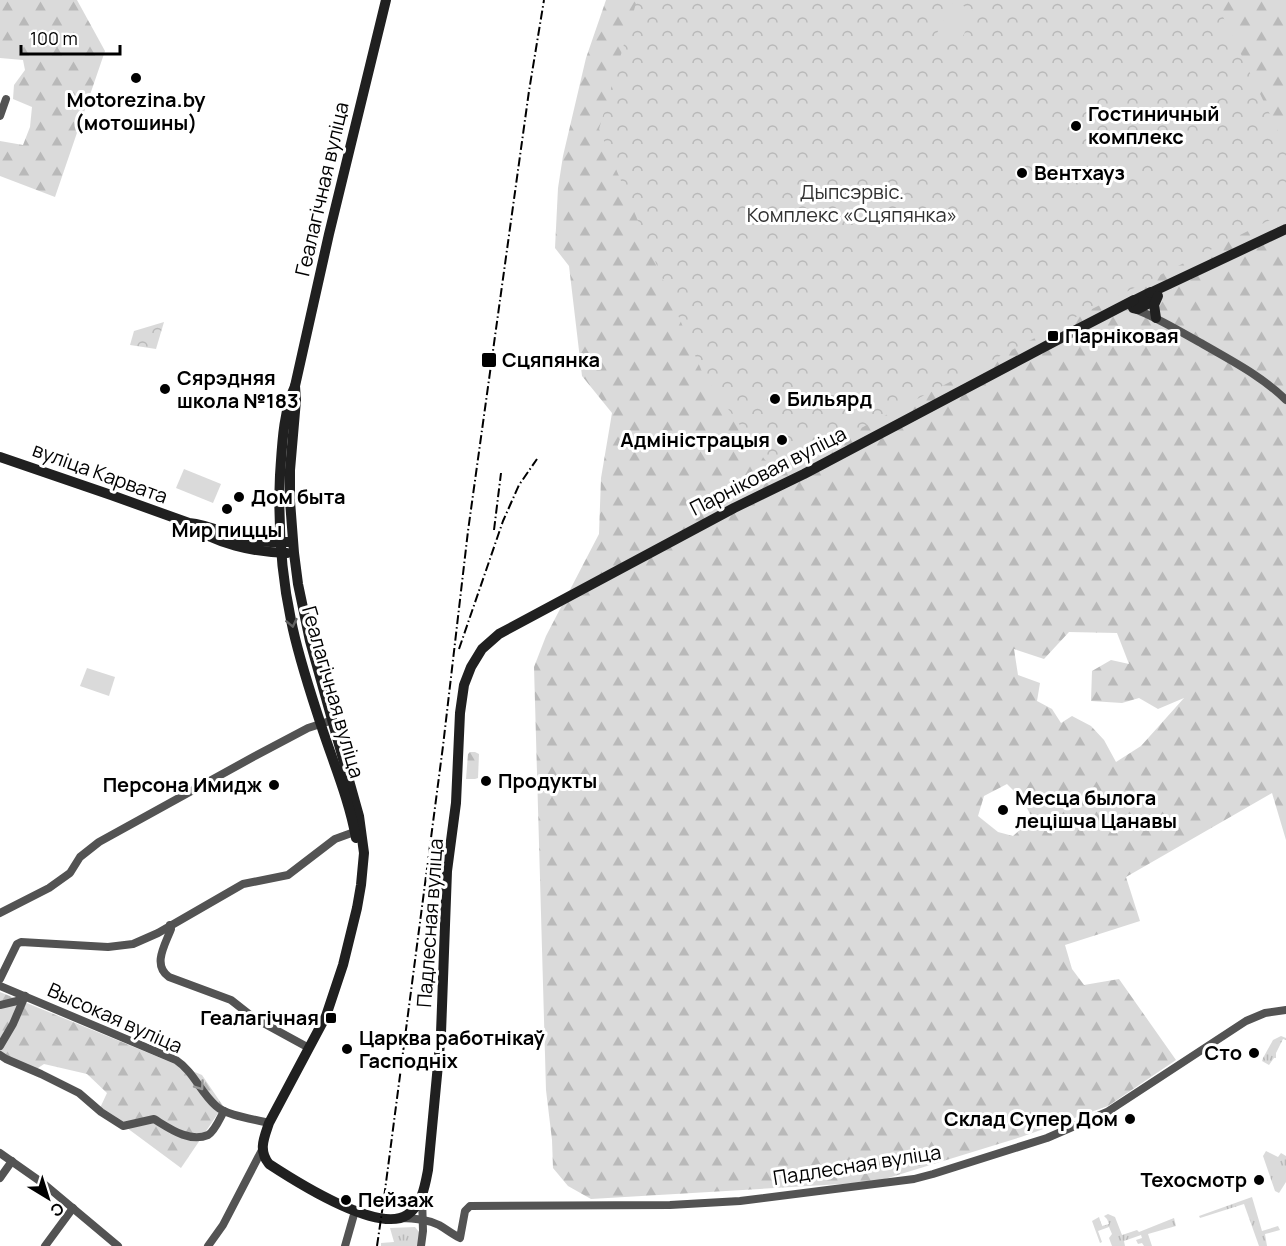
<svg xmlns="http://www.w3.org/2000/svg" width="1286" height="1246" font-family="Manrope,sans-serif">
<style>
.grass{fill:url(#grass-tufts)}
.forest{fill:url(#forest-firs);fill-rule:evenodd}
.park{fill:url(#park-crowns)}
.pitch{fill:#dadada}
.lines{fill:none;stroke-linecap:round;stroke-linejoin:round}
.street{stroke:#535353;stroke-width:8}
.secondary{stroke:#202020;stroke-width:10}
.rail{stroke:#000;stroke-width:2;stroke-dasharray:9 3 1.5 3;stroke-linecap:butt}
.oneway{stroke:#636363}
.oneway2{stroke:#989898}
.poi-dot{fill:#000;stroke:#fff;stroke-width:2}
.labels{text-anchor:middle;stroke-width:6;stroke-linejoin:round;paint-order:stroke}
.poi-label{font-size:20px;font-weight:bold;fill:#000;stroke:#fff;text-anchor:start}
.street-label{font-size:20px;fill:#000;stroke:#fff}
.park-label{font-size:20px;fill:#313131;stroke:#fff}
</style>
<defs>
<pattern id="grass-tufts" width="24" height="20" patternUnits="userSpaceOnUse" patternTransform="scale(1.5)"><rect width="24" height="20" fill="#dadada"/><path d="M3 7l-1-3M5 7V3M7 7l1-3M15 17l-1-3M17 17v-4M19 17l1-3" fill="none" stroke="#b9b9b9"/></pattern>
<pattern id="forest-firs" width="22" height="20" patternUnits="userSpaceOnUse" patternTransform="scale(1.5)"><rect width="22" height="20" fill="#dadada"/><path d="M5 1l3.5 6h-7zM16 11l3.5 6h-7z" fill="#b9b9b9"/></pattern>
<pattern id="park-crowns" width="20" height="18" patternUnits="userSpaceOnUse" patternTransform="scale(1.5)"><rect width="20" height="18" fill="#dadada"/><path d="M2 6a3 3 0 1 1 6 0M12 15a3 3 0 1 1 6 0" fill="none" stroke="#b9b9b9"/></pattern>
</defs>
<rect width="100%" height="100%" fill="#fff"/>
<!-- grass -->
<g class="grass">
<path d="M1281 1036 1286 1038V1040L1283 1039 1276 1053V1058H1274L1269 1065 1262 1061 1263 1058 1273 1040Z"/>
<path d="M1266 1151 1278 1157 1281 1153 1286 1156V1182L1279 1193 1275 1191 1263 1156Z"/>
<path d="M1252 1197 1262 1231 1278 1226 1280 1230 1265 1234 1267 1246H1259L1244 1204 1200 1218 1199 1216Z"/>
<path d="M1108 1214 1115 1217 1122 1235 1137 1230 1139 1232 1174 1218 1176 1226 1148 1234 1152 1246H1144L1142 1243 1138 1244 1136 1240 1142 1238 1141 1235 1124 1241 1125 1246H1112L1109 1238 1112 1234 1109 1227 1098 1231 1102 1242 1100 1243 1092 1221 1099 1217 1102 1226 1109 1224 1107 1219 1104 1216Z"/>
<path d="M415 1227 420 1233 419 1246H381V1243L394 1242 390 1228Z"/>
</g>
<!-- forest -->
<g class="forest">
<path d="M0 0H77L105 51 55 197 0 176V141L23 145 30 127 32 107 13 99 14 85 25 70 23 60 0 58Z"/>
<path d="M606 0H1286V840L1272 793 1126 877 1140 921 1065 945 1072 969 1084 985 1119 979 1176 1060 1108 1106 1021 1137 875 1182 591 1199 568 1186 553 1168 552 1140 546 1090 534 667 546 636 599 534 601 478 612 413 582 376 569 266 555 248 558 188 563 156 586 58ZM1069 632 1117 633 1129 664 1111 660 1092 671 1091 701 1122 703 1139 698 1158 709 1184 698 1141 746 1116 762 1104 740 1091 726 1072 716 1061 723 1052 709 1037 701 1040 683 1018 675 1014 649 1044 659ZM1007 784 1023 800 1031 816 1039 826 1025 825 1013 836 998 832 978 816 984 796Z"/>
<path d="M470 752H475L479 754 478 778 475 779H466L468 754Z"/>
<path d="M0 992 202 1075 223 1106 181 1168 100 1108 107 1093 87 1074 44 1064 35 1070 0 1052Z"/>
</g>
<!-- park -->
<g class="park">
<path d="M637 0H1215L1286 148V212L1064 323 780 470 765 460 703 374 599 129Z"/>
<path d="M164 322 156 349 130 345 134 331Z"/>
</g>
<!-- pitch -->
<g class="pitch">
<path d="M954 1 975 12 958 46 936 35Z"/>
<path d="M184 469 221 484 213 503 176 488Z"/>
<path d="M87 668 115 677 109 696 80 686Z"/>
</g>
<g class="lines">
<!-- street -->
<g class="street">
<path d="M0 116 6 99"/>
<path d="M1135 309C1158 318 1179 331 1201 343 1230 360 1262 376 1286 400"/>
<path d="M0 913 49 888 70 873 80 857 99 842 255 756 308 728 333 720"/>
<path d="M170 925 171 929C165 945 152 965 169 977L231 1000 254 1018 309 1048"/>
<path d="M0 979 17 944 21 942 108 947 133 944 158 933 243 884 288 875 335 839 357 831"/>
<path d="M0 986 176 1060C194 1072 200 1092 216 1106 227 1116 254 1119 269 1123"/>
<path d="M0 1005 17 1001 25 996"/>
<path d="M0 1046 13 1024 25 996"/>
<path d="M0 1055 6 1059 41 1074 79 1093 101 1112 123 1126 154 1119C169 1128 189 1143 208 1135 215 1131 220 1118 224 1111"/>
<path d="M0 1153 44 1184 118 1246"/>
<path d="M0 1178 12 1161"/>
<path d="M401 1218C415 1219 427 1219 439 1225 446 1229 452 1234 460 1238L465 1211 470 1206 670 1205 740 1201 914 1179 933 1174 1047 1138 1107 1112 1246 1021 1265 1013 1286 1010"/>
<path d="M45 1246 73 1208"/>
<path d="M208 1246 223 1225 262 1150"/>
<path d="M345 1246 355 1211"/>
<path d="M421 1246 423 1231 422 1197"/>
</g>
<!-- secondary -->
<g class="secondary">
<path d="M1151 292 1156 295 1155 300 1138 309 1133 308 1132 305 1133 301Z"/>
<path d="M1150 293 1286 229"/>
<path d="M1156 318 1154 305 1158 296"/>
<path d="M295 386 296 400 290 470V501L294 553 298 584 310 641 359 816 364 853 361 885 357 908 343 965 326 1016 269 1123C264 1138 258 1150 269 1164 295 1181 378 1234 407 1215 422 1205 425 1186 428 1170L441 1033 447 871 456 803 460 713 464 685 471 667 482 649 499 634 734 508 804 474 1078 329 1134 300"/>
<path d="M0 457 111 495 189 523C209 525 226 534 245 539 259 543 274 542 289 542"/>
<path d="M189 524C215 544 254 552 287 553"/>
<path d="M356 838C349 799 333 762 321 725 310 691 298 656 291 620 281 573 278 523 280 475 282 447 283 412 295 386L329 234 386 0"/>
</g>
<!-- rail -->
<g class="rail">
<path d="M494 530 501 473"/>
<path d="M459 649 503 521 519 485 537 459"/>
<path d="M377 1246 384 1198 443 746 468 531 529 91 544 0"/>
</g>
</g>
<!-- one-way arrows -->
<defs><path id="oneway-chevron" d="M-2-3.5L2.5 0L-2 3.5" fill="none" stroke-width="1.6" stroke-linecap="round" stroke-linejoin="round" transform="scale(1.5)"/></defs>
<use class="oneway" href="#oneway-chevron" transform="translate(292 623) rotate(78)"/>
<use class="oneway2" href="#oneway-chevron" transform="translate(200 1086) rotate(55)"/>
<!-- markers -->
<g class="poi-dot">
<circle cx="136" cy="78" r="6"/>
<circle cx="1076" cy="126" r="6"/>
<circle cx="1022" cy="173" r="6"/>
<rect x="1047" y="330" width="12" height="12" rx="3"/>
<rect x="481" y="352" width="16" height="16" rx="3"/>
<circle cx="165" cy="389" r="6"/>
<circle cx="775" cy="399" r="6"/>
<circle cx="782" cy="440" r="6"/>
<circle cx="239" cy="497" r="6"/>
<circle cx="227" cy="509" r="6"/>
<circle cx="486" cy="781" r="6"/>
<circle cx="274" cy="785" r="6"/>
<circle cx="1003" cy="810" r="6"/>
<rect x="325" y="1012" width="12" height="12" rx="3"/>
<circle cx="347" cy="1049" r="6"/>
<circle cx="1254" cy="1053" r="6"/>
<circle cx="1130" cy="1119" r="6"/>
<circle cx="1259" cy="1180" r="6"/>
<circle cx="346" cy="1200" r="6"/>
</g>
<g class="labels">
<!-- poi labels -->
<g class="poi-label">
<text x="136" y="107" text-anchor="middle">Motorezina.by<tspan x="136" dy="23">(мотошины)</tspan></text>
<text x="1088" y="121">Гостиничный<tspan x="1088" dy="23">комплекс</tspan></text>
<text x="1034" y="180">Вентхауз</text>
<text x="1065" y="343">Парніковая</text>
<text x="502" y="367">Сцяпянка</text>
<text x="177" y="385">Сярэдняя<tspan x="177" dy="23">школа №183</tspan></text>
<text x="787" y="406">Бильярд</text>
<text x="770" y="447" text-anchor="end">Адміністрацыя</text>
<text x="251" y="504">Дом быта</text>
<text x="227" y="537" text-anchor="middle">Мир пиццы</text>
<text x="498" y="788">Продукты</text>
<text x="262" y="792" text-anchor="end">Персона Имидж</text>
<text x="1015" y="805">Месца былога<tspan x="1015" dy="23">лецішча Цанавы</tspan></text>
<text x="319" y="1025" text-anchor="end">Геалагічная</text>
<text x="359" y="1045">Царква работнікаў<tspan x="359" dy="23">Гасподніх</tspan></text>
<text x="1242" y="1060" text-anchor="end">Сто</text>
<text x="1118" y="1126" text-anchor="end">Склад Супер Дом</text>
<text x="1247" y="1187" text-anchor="end">Техосмотр</text>
<text x="358" y="1207">Пейзаж</text>
</g>
<!-- street labels -->
<g class="street-label">
<text transform="translate(322 189) rotate(-77)" y="7">Геалагічная вуліца</text>
<text transform="translate(768 471) rotate(-27)" y="7">Парніковая вуліца</text>
<text transform="translate(100 473) rotate(20)" y="7">вуліца Карвата</text>
<text transform="translate(333 692) rotate(74)" y="7">Геалагічная вуліца</text>
<text transform="translate(430 923) rotate(-86)" y="7">Падлесная вуліца</text>
<text transform="translate(115 1018) rotate(24)" y="7">Высокая вуліца</text>
<text transform="translate(857 1165) rotate(-9)" y="7">Падлесная вуліца</text>
</g>
<!-- park labels -->
<g class="park-label">
<text x="852" y="199">Дыпсэрвіс.<tspan x="852" dy="23">Комплекс «Сцяпянка»</tspan></text>
</g>
</g>
<!-- north arrow -->
<g transform="translate(48 1198) rotate(142)" stroke="#ffffff" stroke-width="4.5" paint-order="stroke">
<path d="M0-4.5L10 22L0 15L-10 22Z" fill="#000000"/>
<text y="-9" font-size="16" font-weight="bold" text-anchor="middle" fill="#000000">С</text>
</g>
<!-- scale -->
<path d="M21 45v9h99v-9" fill="none" stroke="#000000" stroke-width="3"/>
<text x="30" y="45" font-size="18" fill="#000000" stroke="#ffffff" stroke-width="4.5" paint-order="stroke">100 m</text>
</svg>
